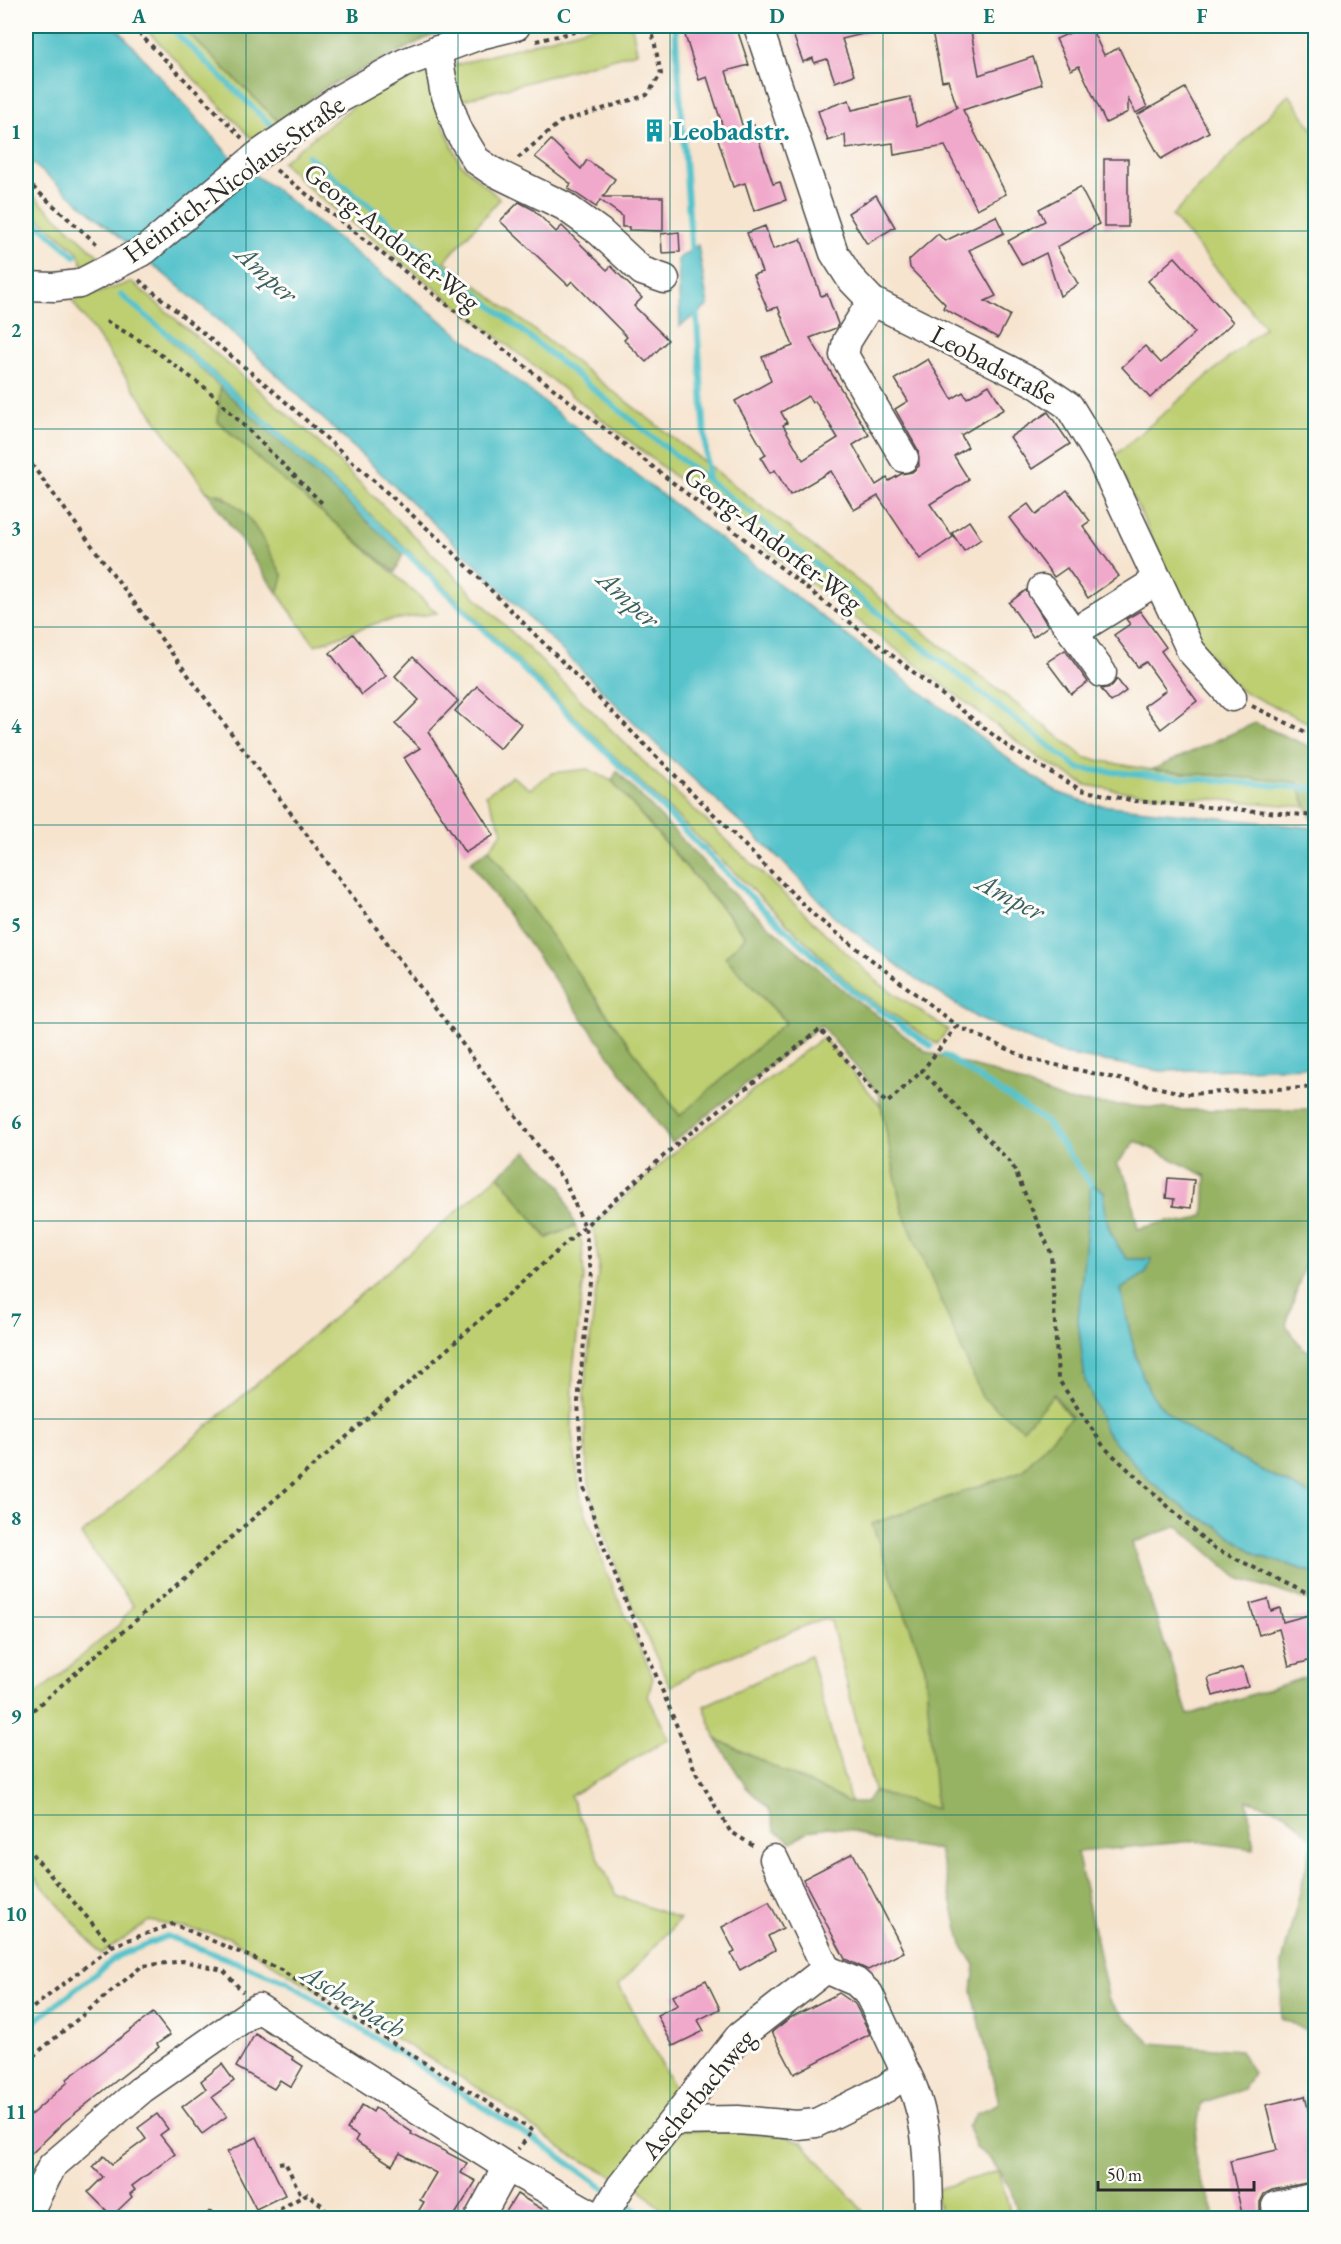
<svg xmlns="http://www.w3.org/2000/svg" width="1341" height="2244" font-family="'EB Garamond',serif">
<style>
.green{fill:#becf72;stroke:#747d4e;stroke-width:1.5}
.forest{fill:#96b264;stroke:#606e48;stroke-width:1.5;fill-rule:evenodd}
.water{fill:#56c3cb;stroke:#40777b;stroke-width:1.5}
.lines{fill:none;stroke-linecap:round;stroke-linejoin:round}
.stream{stroke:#56c3cb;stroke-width:6}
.building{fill:#f1a9cb;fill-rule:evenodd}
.minor-casing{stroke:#494744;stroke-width:31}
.path{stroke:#494744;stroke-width:4;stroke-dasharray:4.5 4.5;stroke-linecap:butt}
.minor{stroke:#fff;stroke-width:28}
.grid{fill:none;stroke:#0f766e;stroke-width:1.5;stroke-opacity:0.55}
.labels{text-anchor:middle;stroke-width:6;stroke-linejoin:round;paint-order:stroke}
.culture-label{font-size:27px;font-weight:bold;fill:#0d838f;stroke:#fdfcf7;text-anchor:start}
.street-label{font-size:27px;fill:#2b2b2b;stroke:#fdfcf7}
.water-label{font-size:28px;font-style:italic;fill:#3a6063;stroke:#fdfcf7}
.neatline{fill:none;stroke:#0f766e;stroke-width:2}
.grid-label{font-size:20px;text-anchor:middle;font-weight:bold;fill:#0f766e}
</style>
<rect width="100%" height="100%" fill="#fdfcf7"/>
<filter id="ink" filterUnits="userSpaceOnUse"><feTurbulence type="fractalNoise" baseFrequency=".0167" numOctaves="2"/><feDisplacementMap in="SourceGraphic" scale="12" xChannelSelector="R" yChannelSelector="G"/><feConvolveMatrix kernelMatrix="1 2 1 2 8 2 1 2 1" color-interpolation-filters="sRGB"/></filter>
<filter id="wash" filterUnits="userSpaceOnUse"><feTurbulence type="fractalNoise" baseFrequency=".008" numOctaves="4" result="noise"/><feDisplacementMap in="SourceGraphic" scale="24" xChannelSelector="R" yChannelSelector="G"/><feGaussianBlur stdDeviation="1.35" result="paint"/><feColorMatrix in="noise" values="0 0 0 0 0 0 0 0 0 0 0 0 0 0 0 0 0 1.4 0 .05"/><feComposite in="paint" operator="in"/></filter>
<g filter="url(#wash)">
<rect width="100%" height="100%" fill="#f6e4cf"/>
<!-- green -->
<g class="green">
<path d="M143 26H181L281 124 257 144Z"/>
<path d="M594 26H632L637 52 452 103 449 67Z"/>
<path d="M428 72 445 129 460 163 500 199 445 261 1086 758 1151 770 1297 782 1306 807 1127 792 1086 785 1039 758 842 608 314 193 282 162 363 99Z"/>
<path d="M1289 94 1316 134 1315 726 1238 689 1202 645 1114 456 1265 327 1172 216Z"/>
<path d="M26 189 104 261 84 270 78 252 26 207Z"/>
<path d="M132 282 308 432 648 766 827 935 879 983 948 1030 937 1044 854 988 614 756 397 539 169 332 167 337 220 387 218 422C289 488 367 546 437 613L380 622 315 645 278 594 283 576 224 495 207 492 72 301Z"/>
<path d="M588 769 612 781 746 937 725 957 786 1023 680 1116 489 849 503 832 486 795 512 776 530 789 552 773Z"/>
<path d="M823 1037 881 1106 902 1210 1071 1418 1022 1471 872 1524 925 1667 937 1809 874 1791 831 1621 822 1619 697 1670 670 1687 620 1578 595 1509 587 1472 584 1392 599 1266 593 1225 678 1149Z"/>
<path d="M499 1175 547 1238 575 1226 582 1244 584 1277 573 1370 572 1434 581 1499 606 1572 653 1677 648 1696 669 1739 570 1796 616 1895 680 1919 619 1985 681 2101 619 2179 568 2153 485 2092 228 1937 150 1921 101 1954 26 1867V1703L121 1623 133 1605 81 1535Z"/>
<path d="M810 1656 851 1803 716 1739 704 1706Z"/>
<path d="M674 2129 783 2135 802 2142 869 2218H670L631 2180Z"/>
<path d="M998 2171 1012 2218H942L934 2190Z"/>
</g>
<!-- forest -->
<g class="forest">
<path d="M181 26H451L323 89 281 124Z"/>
<path d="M220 387 403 554 395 572 268 468 218 421Z"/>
<path d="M207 492C249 500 263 542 283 576L278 594Z"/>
<path d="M1255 723 1315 749V828L1297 782 1151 770Z"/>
<path d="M617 771 741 902 848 994 927 1052 995 1073 1068 1101 1182 1110H1315V1250H1309L1286 1325 1303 1349 1315 1352V1498C1272 1473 1166 1431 1147 1386 1134 1355 1127 1321 1121 1289L1146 1273 1152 1259H1127C1108 1234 1105 1222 1104 1191L1092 1184 1078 1320 1085 1380 1106 1431 1151 1482 1191 1513 1215 1525 1259 1556 1315 1573V1603L1238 1578 1178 1526 1132 1543 1188 1715 1315 1674V2081L1312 2074 1314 2034 1281 2018 1282 1963 1313 1840 1285 1812 1247 1800 1254 1849 1194 1841 1077 1852 1109 2001 1151 2043 1240 2050 1253 2073 1243 2089 1201 2103C1198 2123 1192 2148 1197 2169 1202 2186 1213 2200 1215 2218H1019L1011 2190 991 2159 976 2148 968 2127 976 2114 999 2103 972 1991 975 1965 962 1945 939 1850 874 1840 852 1830 829 1827 810 1830 792 1842 776 1831 769 1809 746 1787 716 1739 851 1803H865L874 1791 936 1809 925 1667 872 1524 1022 1471 1071 1417 1054 1394 1023 1429 982 1397 902 1210 879 1095 821 1025 672 1143 470 862 489 849 680 1116 786 1022 725 957 746 936 612 781ZM1136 1141 1206 1176 1204 1215 1186 1223 1168 1221 1138 1229 1128 1181 1117 1164Z"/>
<path d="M527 1151 561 1186 575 1226 547 1238 499 1175Z"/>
</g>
<!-- water -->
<g class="water">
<path d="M26 26H115L235 162 271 186 640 478 1022 769 1057 792 1090 804 1315 828V1067L1161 1071 1064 1054 977 1018 905 971 836 918 780 859 664 752 446 535 221 322 26 158Z"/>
<path d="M698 245 708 306 680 326 678 259Z"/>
<path d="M1091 1184 1104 1191C1105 1222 1108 1234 1127 1259H1152L1146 1273 1121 1289C1127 1321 1134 1355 1147 1386 1167 1432 1271 1472 1315 1498V1573L1259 1556 1215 1525 1191 1513 1151 1482 1106 1432 1085 1380 1078 1320Z"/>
</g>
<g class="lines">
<!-- stream -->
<g class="stream">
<path d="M169 26 271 125"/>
<path d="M675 26 692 255"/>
<path d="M308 156 651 436 1079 769 1316 789"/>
<path d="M26 213 75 256"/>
<path d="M121 295 170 336 405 551 758 904 855 993 931 1046"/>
<path d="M696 307 708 480"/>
<path d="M944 1055 1045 1121 1091 1184"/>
<path d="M26 2028 118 1956 167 1936 288 1982 552 2151 609 2192"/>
<path d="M620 2199 647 2218"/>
</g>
</g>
<g id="blocks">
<!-- building -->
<g class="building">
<path d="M706 26 708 31 736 26 749 65 726 71 743 128 754 125 773 184 780 182 786 200 754 211 745 183 733 187 717 136 725 134 707 77 699 80 684 32Z"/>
<path d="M790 26H871V32L842 39 854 75 835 82 827 59 814 63 813 58 803 62Z"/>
<path d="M931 26H970L979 75 1033 57 1042 84 963 110 1006 194 977 209 945 146 894 155 893 143 846 149 845 135 828 141 818 111 849 100 852 110 910 97 917 127 957 107 948 80 942 81Z"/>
<path d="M1085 26H1090L1104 55 1119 48 1147 107 1136 113 1128 99V112L1106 123 1079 66 1071 70 1056 39Z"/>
<path d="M1185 88 1209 132 1161 159 1137 115Z"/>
<path d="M551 140 581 169 587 160 615 179 603 197H663V231L629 230V227H622V216L600 200 596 207 568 188 571 184 535 157Z"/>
<rect x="1104" y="159" width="24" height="68"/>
<path d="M1080 187 1099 224 1057 247 1078 284 1060 296 1046 253 1022 265 1008 241 1045 221 1039 209Z"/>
<path d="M876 195 895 227 867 244 848 213Z"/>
<path d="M519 202 534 210 556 232 562 226 607 270 611 266 642 298 634 306 668 340 646 362 624 340 627 337 572 281 568 285 500 221Z"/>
<path d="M996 216 1004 233 969 250 996 296 985 301 1010 315 998 338 943 308 945 304 910 268 909 260 938 234 945 241Z"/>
<path d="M765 226 773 249 801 239 821 296 827 294 838 324 836 328 810 338 869 435 853 445 876 485 887 478 889 481 901 474 912 472 919 466 918 450 895 409 908 401 895 379 928 359 952 399 963 392 967 398 989 385 1004 409 961 435 968 447 954 456 969 480 930 504 953 537 920 559 878 496 854 510 831 471 790 495 775 470 770 473 761 458 766 455 735 401 771 381 762 357 793 346 778 307 768 310 753 275 762 272 747 233ZM808 396 812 403 815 401 838 438 803 460 783 425 787 423 781 412Z"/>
<path d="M679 232 680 252 662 253 661 234Z"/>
<path d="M1175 257 1233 322 1150 398 1122 367 1145 346 1161 363 1195 333 1148 281Z"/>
<path d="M1048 412 1070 444 1032 469 1010 437Z"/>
<path d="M1067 490 1090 521 1083 526 1119 576 1088 598 1067 568 1054 577 1009 518 1028 504 1036 515Z"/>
<path d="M969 521 981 539 964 551 952 533Z"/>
<path d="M1026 590 1048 626 1033 637 1009 603Z"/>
<path d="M1140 611 1166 647 1161 651 1197 701 1161 729 1144 706 1166 690 1146 662 1138 667 1114 635 1130 624 1126 619Z"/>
<path d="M353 634 386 676 362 695 330 653Z"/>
<path d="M1065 650 1088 682 1071 694 1047 662Z"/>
<path d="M413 657 458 701 428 732 494 835 465 853 404 758 420 748 395 724 419 700 395 676Z"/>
<path d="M1117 679 1126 691 1111 702 1101 689 1111 687Z"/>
<path d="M477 686 521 724 500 749 455 711Z"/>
<path d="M1168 1178 1194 1180 1191 1208 1173 1206 1174 1199 1166 1198Z"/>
<path d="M1268 1599 1271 1611 1280 1608 1283 1622 1312 1614 1316 1625V1659L1289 1666 1279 1629 1259 1635 1250 1604Z"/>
<path d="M1243 1667 1248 1686 1213 1696 1208 1678Z"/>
<path d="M853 1853 904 1952 868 1970 845 1959 803 1879Z"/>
<path d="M769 1902 783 1928 768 1936 775 1950 740 1970 731 1954 735 1952 722 1927Z"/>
<path d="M706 1980 720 2009 698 2020 704 2031 673 2046 657 2015 678 2005 673 1996Z"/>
<path d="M839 1993 855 2004 870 2034 794 2074 772 2032 790 2018Z"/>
<path d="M153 2013 170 2035 157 2044 159 2047 64 2122 26 2159V2119L68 2082 67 2079Z"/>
<path d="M255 2034 293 2057 292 2059 303 2066 291 2087 280 2080 274 2089 236 2067Z"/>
<path d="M222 2064 234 2081 212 2097 227 2116 202 2134 182 2107 206 2089 201 2081Z"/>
<path d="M1305 2096 1316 2142V2181L1272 2190 1264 2194 1260 2202V2210L1266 2218H1243L1230 2161 1277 2150 1266 2105Z"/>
<path d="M362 2105 373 2112 375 2108 412 2132 411 2134 467 2163 461 2173 476 2181 453 2218H429L418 2212 424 2202 420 2200 436 2173 400 2153 392 2165 355 2141 358 2136 347 2129Z"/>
<path d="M157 2114 168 2129 160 2135 175 2154 132 2186 135 2190 130 2194 132 2197 112 2216 88 2192 103 2177 93 2167 104 2156 112 2164 146 2139 138 2128Z"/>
<path d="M257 2137 285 2195 256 2209 227 2152Z"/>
<path d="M517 2194 557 2218H502Z"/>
</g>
</g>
</g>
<g filter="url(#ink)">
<use href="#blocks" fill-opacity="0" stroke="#494744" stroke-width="1.5"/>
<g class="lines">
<defs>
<g id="minor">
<path d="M758 26 834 253 850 278 872 301 1035 383 1069 406 1101 459 1191 651 1232 697"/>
<path d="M437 50 444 90 458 130 476 160 492 171 564 206 600 232 642 271 665 279"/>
<path d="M26 286 54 287 79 284 145 250 258 155 339 99 404 63 480 35 516 26"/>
<path d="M872 301 847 341 844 355 904 458"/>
<path d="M1042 589 1102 673"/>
<path d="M1073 633 1158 580"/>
<path d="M903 2067C930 2113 928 2166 929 2218"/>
<path d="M673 2121 738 2120 797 2125 816 2123 886 2088 901 2077 903 2067 869 1994 856 1982 826 1969"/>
<path d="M1276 2206 1316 2197"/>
<path d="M26 2218 52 2166 142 2089 258 2008 507 2167 598 2218"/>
<path d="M479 2218 507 2167"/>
<path d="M602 2218 621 2186 739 2037 826 1969 774 1859"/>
</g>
</defs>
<!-- minor casing -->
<use href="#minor" class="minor-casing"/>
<!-- path -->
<g class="path">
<path d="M132 26 242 138"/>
<path d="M536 41 600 26"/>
<path d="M518 158 560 122 647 95 661 74 651 26"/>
<path d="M276 170 1011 749 1081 790 1135 801 1316 816"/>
<path d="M26 181 99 246"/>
<path d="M139 280 271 389 448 547 815 916 957 1026 1029 1059 1187 1094 1316 1087"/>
<path d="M106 321 146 344 208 390 323 504"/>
<path d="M26 457 565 1182 585 1227 591 1272 578 1402 583 1485 606 1553 696 1773 730 1831 755 1847"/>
<path d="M1252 706 1316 737"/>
<path d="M957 1026 922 1071 1012 1164 1051 1253 1058 1379 1104 1447 1212 1547 1316 1598"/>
<path d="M26 1716 452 1345 678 1143 820 1029 874 1092 887 1103 922 1071"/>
<path d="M26 1847 112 1946"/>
<path d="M26 2013 112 1946 173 1924 281 1970 334 2006 533 2131 518 2149"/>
<path d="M26 2062 142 1966 183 1961 223 1970 243 1992"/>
<path d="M279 2163 285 2162 302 2197"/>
<path d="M200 2217 211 2212 217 2218"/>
<path d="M264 2218 307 2194 323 2206 329 2218"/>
</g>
<!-- minor -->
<use href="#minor" class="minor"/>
</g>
</g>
<!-- grid -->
<path class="grid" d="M246 26V2218M458 26V2218M670 26V2218M883 26V2218M1096 26V2218M26 231H1316M26 429H1316M26 627H1316M26 825H1316M26 1023H1316M26 1221H1316M26 1419H1316M26 1617H1316M26 1815H1316M26 2013H1316"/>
<!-- icons -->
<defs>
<symbol id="building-bare" viewBox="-9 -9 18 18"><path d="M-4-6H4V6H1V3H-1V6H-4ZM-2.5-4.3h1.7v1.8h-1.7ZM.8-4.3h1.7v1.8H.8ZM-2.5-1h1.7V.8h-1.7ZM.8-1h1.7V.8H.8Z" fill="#0f9aa8" stroke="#fdfcf7" stroke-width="2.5" paint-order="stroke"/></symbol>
</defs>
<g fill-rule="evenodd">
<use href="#building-bare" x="638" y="114" width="33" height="33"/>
</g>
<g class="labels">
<!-- culture labels -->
<g class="culture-label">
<text x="672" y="140">Leobadstr.</text>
</g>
<!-- street labels -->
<g class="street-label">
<text transform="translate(234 179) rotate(-36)" y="9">Heinrich-Nicolaus-Straße</text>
<text transform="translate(392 237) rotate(39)" y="9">Georg-Andorfer-Weg</text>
<text transform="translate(994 365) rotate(28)" y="9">Leobadstraße</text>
<text transform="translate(773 539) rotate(38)" y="9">Georg-Andorfer-Weg</text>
<text transform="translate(698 2094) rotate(-50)" y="9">Ascherbachweg</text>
</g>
<!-- water labels -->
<g class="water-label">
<text transform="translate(267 273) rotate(42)" y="10">Amper</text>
<text transform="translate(629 598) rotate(42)" y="10">Amper</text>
<text transform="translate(1011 896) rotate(28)" y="10">Amper</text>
<text transform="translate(354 2000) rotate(32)" y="10">Ascherbach</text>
</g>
</g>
<!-- margin -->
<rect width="1341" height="2244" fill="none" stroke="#fdfcf7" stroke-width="66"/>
<!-- scale -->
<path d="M1098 2181v9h156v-9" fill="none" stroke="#2b2b2b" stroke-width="3"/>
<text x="1107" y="2181" font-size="18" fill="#2b2b2b" stroke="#fdfcf7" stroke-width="4.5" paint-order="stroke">50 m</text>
<rect x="33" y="33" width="1275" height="2178" class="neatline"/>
<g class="grid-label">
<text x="139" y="23">A</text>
<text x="352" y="23">B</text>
<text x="564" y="23">C</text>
<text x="777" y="23">D</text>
<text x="989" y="23">E</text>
<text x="1202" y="23">F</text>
<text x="16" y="139">1</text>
<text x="16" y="337">2</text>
<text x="16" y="535">3</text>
<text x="16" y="733">4</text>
<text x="16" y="931">5</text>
<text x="16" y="1129">6</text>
<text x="16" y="1327">7</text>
<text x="16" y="1525">8</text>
<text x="16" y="1723">9</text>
<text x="16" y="1921">10</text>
<text x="16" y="2119">11</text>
</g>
</svg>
